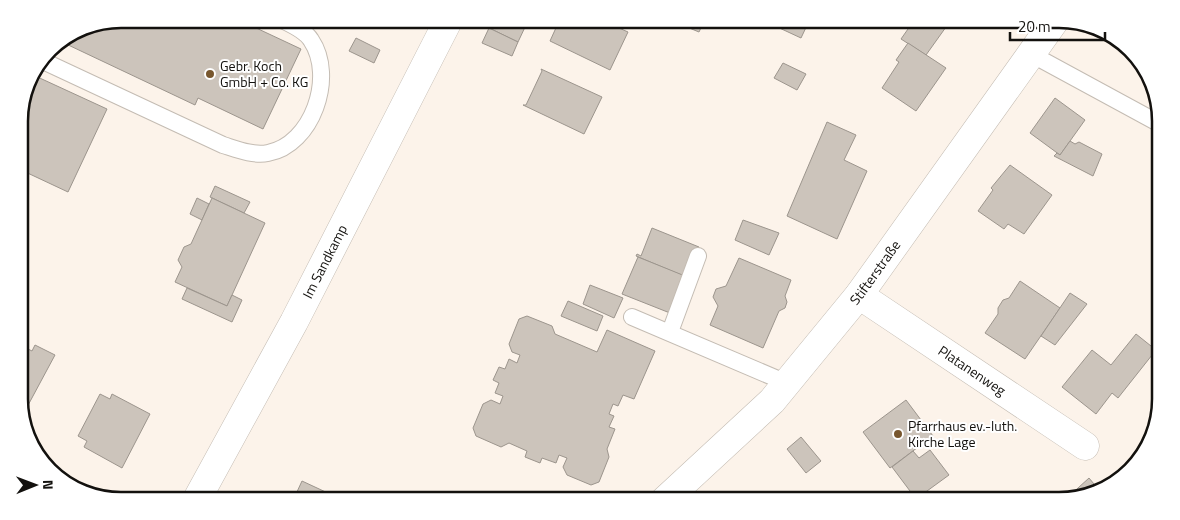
<svg xmlns="http://www.w3.org/2000/svg" width="1180" height="520" font-family="'Titillium Web',sans-serif">
<style>
.building{fill:#ccc4bb;stroke:#9c958d}
.lines{fill:none;stroke-linecap:round;stroke-linejoin:round}
.lane-casing{stroke:#c4bcb3;stroke-width:18}
.street-casing{stroke:#c4bcb3;stroke-width:29}
.lane{stroke:#fff;stroke-width:16}
.street{stroke:#fff;stroke-width:28}
.poi-dot{fill:#78572e;stroke:#fff;stroke-width:2}
.labels{text-anchor:middle;stroke-width:4;stroke-linejoin:round;paint-order:stroke}
.poi-label{font-size:14px;fill:#13110e;stroke:#fff;text-anchor:start}
.street-label{font-size:14px;fill:#13110e;stroke:#fff}
.rim{fill:none;stroke:#13110e;stroke-width:2.5}
</style>
<rect width="100%" height="100%" fill="#fcf3ea"/>
<!-- building -->
<g class="building">
<path d="M120 19H237L301 49 263 129 198 98 195 105 64 43 67 35 82 26Z"/>
<path d="M493 19H513L526 25 518 42 489 28Z"/>
<path d="M560 19H599L628 32 610 70 550 41Z"/>
<path d="M685 19H705L699 32 682 25Z"/>
<path d="M760 19H810L801 38Z"/>
<path d="M915 19H934L946 27 926 55 901 39Z"/>
<path d="M489 28 518 42 512 56 482 43Z"/>
<path d="M67 35 61 48 53 44Z"/>
<path d="M356 38 380 50 374 63 349 51Z"/>
<path d="M908 43 946 68 916 111 882 88 899 62 896 60Z"/>
<path d="M783 63 806 74 797 90 774 78Z"/>
<path d="M541 69 602 97 584 134 523 105H526L542 71Z"/>
<path d="M31 74 107 109 68 192 19 169V114Z"/>
<path d="M1055 98 1085 120 1060 155 1030 133Z"/>
<path d="M827 122 856 135 844 160 867 171 837 239 787 216Z"/>
<path d="M1070 141 1075 144 1079 142 1102 154 1093 176 1054 156 1057 153 1060 155Z"/>
<path d="M1010 165 1052 195 1024 234 1008 224 1004 229 978 211 993 190 991 188Z"/>
<path d="M215 186 250 202 244 213 210 197Z"/>
<path d="M197 198 209 204 202 220 190 214Z"/>
<path d="M212 198 265 223 227 306 175 282 182 267 178 260 184 247 191 244Z"/>
<path d="M743 220 779 233 769 255 735 240Z"/>
<path d="M652 228 699 247 686 277 636 256 637 254 641 256Z"/>
<path d="M638 257 685 276 670 313 622 294Z"/>
<path d="M739 258 791 280 785 296 787 302 785 308 779 311 763 348 710 325 718 306 713 297 716 289 726 286Z"/>
<path d="M1020 281 1060 308 1025 359 985 333 998 314V308L1003 300 1009 298Z"/>
<path d="M590 285 623 298 614 318 583 304Z"/>
<path d="M187 288 227 306 232 295 242 300 232 322 182 299Z"/>
<path d="M1070 293 1087 304 1055 345 1041 336Z"/>
<path d="M568 301 603 316 597 331 561 316Z"/>
<path d="M527 316 552 326 555 334 597 352 607 330 655 351 634 399 623 395 618 406 613 404 609 414 614 416 609 427 615 429 607 449 609 457 599 482 591 485 567 475 563 467 567 458 559 455 556 463 542 458 540 463 525 457 527 451 509 443 501 447 476 436 473 428 483 404 491 400 500 404 503 396 495 393 499 383 493 380 499 367 505 369 509 359 517 363 520 355 512 352 509 344 519 319Z"/>
<path d="M1136 334 1156 350 1118 398 1112 393 1096 414 1062 387 1092 350 1111 365Z"/>
<path d="M20 345 32 351 35 345 55 355 26 409 21 406Z"/>
<path d="M100 394 110 399 112 394 150 414 122 468 84 447 87 441 78 436Z"/>
<path d="M906 400 933 436 890 468 863 432Z"/>
<path d="M801 437 821 461 806 473 787 449Z"/>
<path d="M930 450 949 475 916 499 892 467 913 451 919 458Z"/>
<path d="M1089 478 1099 490 1069 500 1067 498Z"/>
<path d="M302 481 345 501H285L286 498 296 494Z"/>
</g>
<g class="lines">
<defs>
<g id="lane">
<path d="M1031 54 1160 124"/>
<path d="M41 60 223 145C236 149 253 156 268 153 312 145 336 77 311 40 305 30 290 24 280 19"/>
<path d="M632 317 787 383"/>
<path d="M670 332 698 256"/>
</g>
<g id="street">
<path id="s1" d="M859 295 1085 446"/>
<path id="s2" d="M196 501 294 322 449 19"/>
<path id="s3" d="M664 501 772 401 859 295 1056 19"/>
</g>
</defs>
<!-- lane casing -->
<use href="#lane" class="lane-casing"/>
<!-- street casing -->
<use href="#street" class="street-casing"/>
<!-- lane -->
<use href="#lane" class="lane"/>
<!-- street -->
<use href="#street" class="street"/>
</g>
<!-- markers -->
<g class="poi-dot">
<circle cx="210" cy="74" r="5"/>
<circle cx="898" cy="434" r="5"/>
</g>
<g class="labels">
<!-- poi labels -->
<g class="poi-label">
<text x="220" y="71">Gebr. Koch<tspan x="220" dy="16">GmbH + Co. KG</tspan></text>
<text x="908" y="431">Pfarrhaus ev.-luth.<tspan x="908" dy="16">Kirche Lage</tspan></text>
</g>
<!-- street labels -->
<g class="street-label">
<text dy="5" stroke="none"><textPath href="#s2" startOffset="272">Im Sandkamp</textPath></text>
<text dy="5" stroke="none"><textPath href="#s3" startOffset="312">Stifterstraße</textPath></text>
<text dy="5" stroke="none"><textPath href="#s1" startOffset="136">Platanenweg</textPath></text>
</g>
</g>
<!-- crop -->
<path d="M0 0H1180V520H0ZM121 28H1059A93 93 0 0 1 1152 121V399A93 93 0 0 1 1059 492H121A93 93 0 0 1 28 399V121A93 93 0 0 1 121 28Z" fill="#fff" fill-rule="evenodd"/>
<path class="rim" d="M121 28H1059A93 93 0 0 1 1152 121V399A93 93 0 0 1 1059 492H121A93 93 0 0 1 28 399V121A93 93 0 0 1 121 28Z"/>
<!-- north arrow -->
<g transform="translate(35 485) rotate(89)" stroke="#ffffff" stroke-width="4" paint-order="stroke">
<path d="M0-4L9 19L0 12L-9 19Z" fill="#13110e"/>
<text y="-8" font-size="14" font-weight="bold" text-anchor="middle" fill="#13110e">N</text>
</g>
<!-- scale -->
<path d="M1010 32v8h95v-8" fill="none" stroke="#13110e" stroke-width="2.5"/>
<text x="1018" y="32" font-size="15" fill="#13110e" stroke="#ffffff" stroke-width="4" paint-order="stroke">20 m</text>
</svg>
